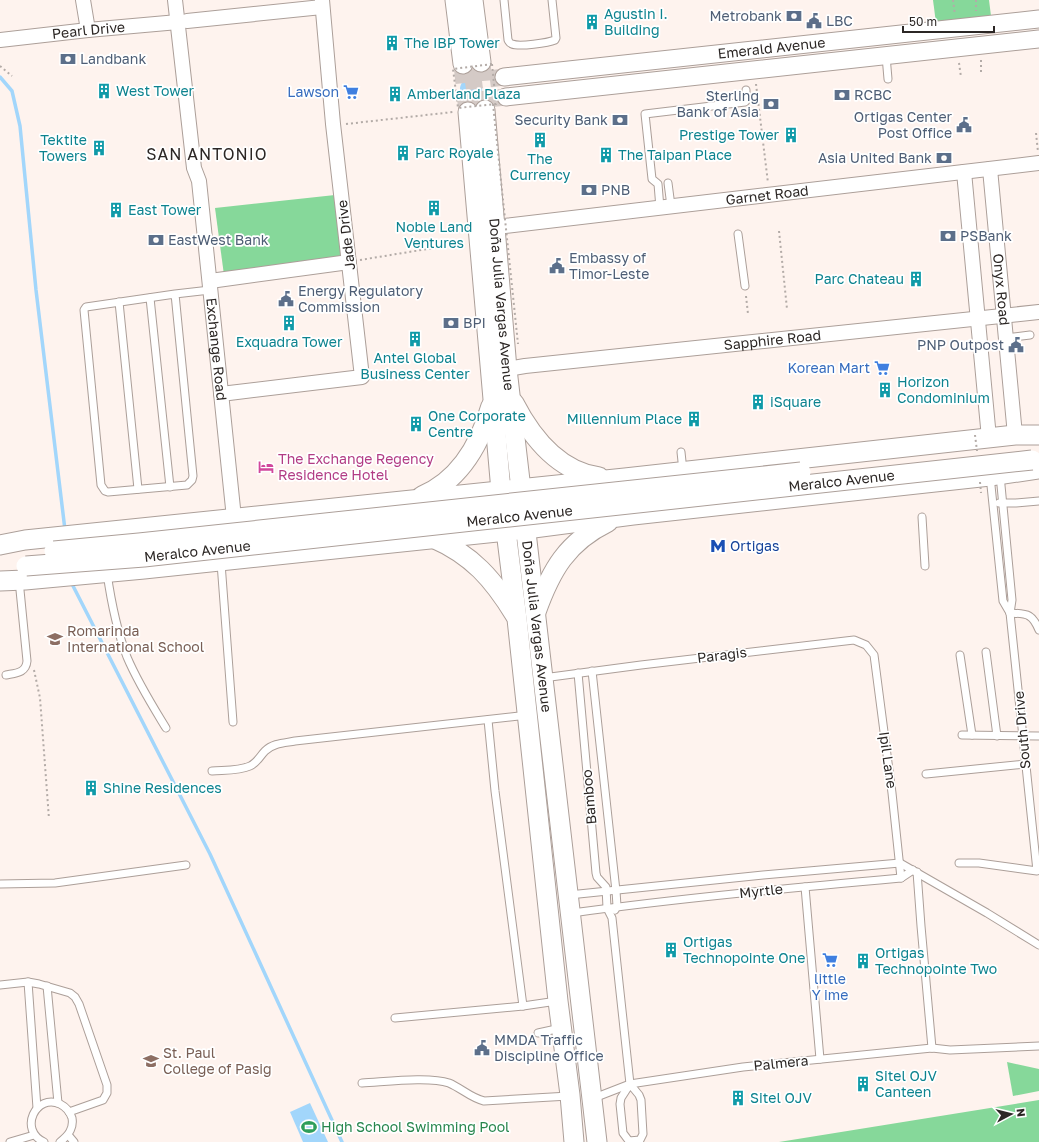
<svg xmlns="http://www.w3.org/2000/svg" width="1039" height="1142" font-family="'Golos Text',sans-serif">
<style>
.green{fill:#86d89a}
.water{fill:#a2d6fb}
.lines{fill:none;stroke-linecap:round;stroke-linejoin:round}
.stream{stroke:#a2d6fb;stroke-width:3.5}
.tertiary-tunnel{stroke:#d4cac6;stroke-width:17;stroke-dasharray:17 8;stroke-linecap:butt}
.secondary-tunnel{stroke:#d4cac6;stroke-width:19;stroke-dasharray:19 10;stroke-linecap:butt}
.service-casing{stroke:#ac9f99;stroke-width:9}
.minor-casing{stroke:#ac9f99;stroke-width:16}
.tertiary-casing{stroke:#ac9f99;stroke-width:19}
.secondary-casing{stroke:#ac9f99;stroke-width:21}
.path{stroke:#b3aba7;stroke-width:2;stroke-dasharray:2 3;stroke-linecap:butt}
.service{stroke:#fff;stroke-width:7}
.minor{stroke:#fff;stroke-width:14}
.tertiary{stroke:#fff;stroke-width:17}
.secondary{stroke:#fff;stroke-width:19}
.secondary-bridge-casing{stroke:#ac9f99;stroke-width:21;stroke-linecap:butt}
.path-bridge{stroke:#b3aba7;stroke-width:2;stroke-dasharray:2 3;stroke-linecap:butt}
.secondary-bridge{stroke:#fff;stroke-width:19}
.labels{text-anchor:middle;stroke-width:3.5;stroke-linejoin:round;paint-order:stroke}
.culture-label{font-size:14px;fill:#0d838f;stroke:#fff;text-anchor:start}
.service-label{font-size:14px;fill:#4e5e75;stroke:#fff;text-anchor:start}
.street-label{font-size:14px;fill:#2c2725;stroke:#fff}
.shop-label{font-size:14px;fill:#366cbe;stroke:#fff;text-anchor:end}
.hotel-label{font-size:14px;fill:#b23c85;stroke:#fff;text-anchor:start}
.transit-label{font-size:14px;fill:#164399;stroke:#fff;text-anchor:start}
.education-label{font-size:14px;fill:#785e54;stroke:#fff;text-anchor:start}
.leisure-label{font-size:14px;fill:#27864d;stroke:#fff;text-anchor:start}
.quarter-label{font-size:16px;letter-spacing:1px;fill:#2c2725;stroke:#fff}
</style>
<rect width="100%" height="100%" fill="#fef3ee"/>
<!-- green -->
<g class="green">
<path d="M933 0H989L991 16 936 23Z"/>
<path d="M335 195 343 260 224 275 215 208Z"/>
<path d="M1007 1062 1039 1069V1091L1013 1096Z"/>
<path d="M1039 1100V1142H779Z"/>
</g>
<!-- water -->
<g class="water">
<circle cx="471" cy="89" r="11"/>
<path d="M310 1103 328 1142H303L290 1112Z"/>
</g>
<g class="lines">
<!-- stream -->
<g class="stream">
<path d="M0 77 12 91 20 126 36 290 65 530"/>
<path d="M71 582 210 854 342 1142"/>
</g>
<!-- tertiary-tunnel -->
<g class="tertiary-tunnel">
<path d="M465 82 504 77"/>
<path d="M467 101 506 97"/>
</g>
<!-- secondary-tunnel -->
<g class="secondary-tunnel">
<path d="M481 62 485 110"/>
<path d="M463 64 468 112"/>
</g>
<defs>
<g id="service">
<path d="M504 0 508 40C510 43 509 43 512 44 519 47 548 43 555 40L556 38 552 0"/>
<path d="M886 56 888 79"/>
<path d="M668 183 671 206"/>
<path d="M660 208 658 184 652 179 645 114 745 102 746 101V90"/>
<path d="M738 234 745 286"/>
<path d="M175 294 86 307 84 310 101 485 105 491 108 492 187 485 192 480 193 476 175 294 210 290"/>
<path d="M150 298 170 487"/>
<path d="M119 302 138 489"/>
<path d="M1005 338 1030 335"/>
<path d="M681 452 683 471"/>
<path d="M990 476 1003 601 1010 613"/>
<path d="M999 503H1016L1039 501"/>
<path d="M922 517 925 566"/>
<path d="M221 563 233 722"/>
<path d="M107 573C111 601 117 631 127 657 138 683 152 705 166 728"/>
<path d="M1010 613C1027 614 1032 613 1039 630"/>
<path d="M986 652 997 736"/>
<path d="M960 655 972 735"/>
<path d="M592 671 616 891 617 906 615 910"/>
<path d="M578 673 596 873 597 877 606 887 607 908 612 918 630 1084 639 1095 641 1100 643 1134 640 1140 629 1141 623 1133 620 1104 621 1098 630 1084"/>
<path d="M6 675C16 673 26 673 27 661L19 580"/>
<path d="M543 678 641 665 854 640 866 645 874 655 892 793 901 878"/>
<path d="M488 720 495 791 523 1006"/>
<path d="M962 735 1039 736"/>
<path d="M212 771C224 770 239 771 250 766 257 763 260 756 265 751 273 743 285 743 295 741L528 715"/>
<path d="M926 774 1025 764"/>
<path d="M959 863H979L1037 871 1010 613 1012 600 1000 475"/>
<path d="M917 872 921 926 932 1048"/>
<path d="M0 884 55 883 186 865"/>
<path d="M805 887 820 1059"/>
<path d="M569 895 763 875 900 863 987 913 1039 945"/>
<path d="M572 913C681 898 791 888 901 878L913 870"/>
<path d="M28 982 37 1108"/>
<path d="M0 985 28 982 39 984 70 993 75 997 79 1004 107 1085V1093L103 1100 69 1112"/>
<path d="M47 986 58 1103"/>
<path d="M395 1018 523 1006 557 1001"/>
<path d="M538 1033 561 1028"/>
<path d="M362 1083C384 1082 429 1076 449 1083 461 1088 471 1098 484 1101L569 1096"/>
<path d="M594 1098 630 1084 743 1067 932 1048 950 1050 1039 1046"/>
<path d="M69 1136 74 1142"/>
<path d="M10 1142 34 1135"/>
<path d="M44 1142C18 1130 36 1093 60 1104 66 1107 70 1112 72 1118 74 1129 68 1136 60 1142"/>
</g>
<g id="minor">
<path d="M83 0 88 30"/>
<path id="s1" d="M175 0 194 168 199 181 234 518"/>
<path d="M187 21 322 7"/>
<path id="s2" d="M0 40 88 30 178 22"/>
<path id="s3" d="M990 169 1015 435"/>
<path d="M964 172 989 438"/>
<path id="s4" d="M496 227 1039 163"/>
<path d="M210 281 349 262"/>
<path id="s5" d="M507 369 525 366 1039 312"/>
<path d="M221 394 362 377 333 124 322 0"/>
</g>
<g id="tertiary">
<path id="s6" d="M504 77 1039 19"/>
<path d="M506 97 1039 39"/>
</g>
<g id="secondary">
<path d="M455 0 463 64"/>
<path d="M473 0 481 62"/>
<path id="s7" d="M485 110 507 369 597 1142"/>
<path d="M468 112 501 491 517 619 558 1001 570 1095 574 1142"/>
<path d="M514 403C532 438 558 471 599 477"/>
<path d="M422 496C460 480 480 444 491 406"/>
<path d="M433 538C472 555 493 579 515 615"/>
<path d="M0 545 25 540 625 478 1015 435H1039"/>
<path d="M0 581 25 580 144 569 526 529 633 515 990 476 1039 469"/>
<path d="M536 612C551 570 567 542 608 522"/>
</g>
</defs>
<!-- service casing -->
<use href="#service" class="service-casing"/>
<!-- minor casing -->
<use href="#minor" class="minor-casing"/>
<!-- tertiary casing -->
<use href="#tertiary" class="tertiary-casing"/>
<!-- secondary casing -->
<use href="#secondary" class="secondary-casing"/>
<!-- path -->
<g class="path">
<path d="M953 0 955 15"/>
<path d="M976 0V11"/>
<path d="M981 60V75"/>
<path d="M959 63 961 77"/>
<path d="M0 66 12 76"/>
<path d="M756 84 768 183"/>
<path d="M346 124 453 112"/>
<path d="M1036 133 1038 152"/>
<path d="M779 231 787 309"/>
<path d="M360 260 464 243"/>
<path d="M746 296 748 314"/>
<path d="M34 670 40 698 49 819"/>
</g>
<!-- service -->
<use href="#service" class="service"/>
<!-- minor -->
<use href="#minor" class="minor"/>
<!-- tertiary -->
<use href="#tertiary" class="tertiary"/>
<!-- secondary -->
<use href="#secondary" class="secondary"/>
<defs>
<g id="secondary-bridge">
<path d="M54 551 139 543 801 472"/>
<path id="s8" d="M26 566 144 557 1032 460"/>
</g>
</defs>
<!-- secondary-bridge casing -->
<use href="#secondary-bridge" class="secondary-bridge-casing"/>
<!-- path-bridge -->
<g class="path-bridge">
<path d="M492 64 496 104 458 108 453 69Z"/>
<path d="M493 104 518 344"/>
<path d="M975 435 977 451"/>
<path d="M980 482 981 493"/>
</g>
<!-- secondary-bridge -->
<use href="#secondary-bridge" class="secondary-bridge"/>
</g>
<!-- icons -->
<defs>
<symbol id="bank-bare" viewBox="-9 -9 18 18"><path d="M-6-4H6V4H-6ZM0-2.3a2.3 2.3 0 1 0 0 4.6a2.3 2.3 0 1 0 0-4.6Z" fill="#5c6f8a" stroke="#fff" stroke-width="2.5" paint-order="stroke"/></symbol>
<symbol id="civic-bare" viewBox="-9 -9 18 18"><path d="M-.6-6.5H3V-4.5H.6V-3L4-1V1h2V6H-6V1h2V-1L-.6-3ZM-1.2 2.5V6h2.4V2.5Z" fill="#5c6f8a" stroke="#fff" stroke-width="2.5" paint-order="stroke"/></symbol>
<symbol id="building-bare" viewBox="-9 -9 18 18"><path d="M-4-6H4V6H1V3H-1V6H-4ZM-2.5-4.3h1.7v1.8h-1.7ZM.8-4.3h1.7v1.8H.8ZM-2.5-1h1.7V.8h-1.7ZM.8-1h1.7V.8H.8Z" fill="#0f9aa8" stroke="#fff" stroke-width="2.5" paint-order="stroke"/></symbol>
<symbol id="supermarket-bare" viewBox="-9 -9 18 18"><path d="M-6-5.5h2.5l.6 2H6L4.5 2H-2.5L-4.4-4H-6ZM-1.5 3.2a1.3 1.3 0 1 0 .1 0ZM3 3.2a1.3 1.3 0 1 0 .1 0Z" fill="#3f7fe0" stroke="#fff" stroke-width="2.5" paint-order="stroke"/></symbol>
<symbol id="hotel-bare" viewBox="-9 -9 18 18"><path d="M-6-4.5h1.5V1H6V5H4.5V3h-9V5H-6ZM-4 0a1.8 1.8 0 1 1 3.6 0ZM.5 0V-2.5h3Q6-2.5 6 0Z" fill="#d1479c" stroke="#fff" stroke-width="2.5" paint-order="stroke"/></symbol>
<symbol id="metro-bare" viewBox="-9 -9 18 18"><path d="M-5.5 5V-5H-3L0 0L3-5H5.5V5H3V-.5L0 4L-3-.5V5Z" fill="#1a4fb4" stroke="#fff" stroke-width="2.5" paint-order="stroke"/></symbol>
<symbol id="school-bare" viewBox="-9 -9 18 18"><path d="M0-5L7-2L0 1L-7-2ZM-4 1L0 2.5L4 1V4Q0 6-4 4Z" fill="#8d6e63" stroke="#fff" stroke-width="2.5" paint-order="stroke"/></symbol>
<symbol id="university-bare" viewBox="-9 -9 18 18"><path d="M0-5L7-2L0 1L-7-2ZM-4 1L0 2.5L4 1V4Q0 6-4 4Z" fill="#8d6e63" stroke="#fff" stroke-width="2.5" paint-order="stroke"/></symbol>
<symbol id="stadium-bare" viewBox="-9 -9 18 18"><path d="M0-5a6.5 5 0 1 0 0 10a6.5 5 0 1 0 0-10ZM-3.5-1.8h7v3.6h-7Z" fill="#2e9e5b" stroke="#fff" stroke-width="2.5" paint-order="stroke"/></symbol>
</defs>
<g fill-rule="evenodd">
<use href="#bank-bare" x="783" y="5" width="22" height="22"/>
<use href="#civic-bare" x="803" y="10" width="22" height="22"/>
<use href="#building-bare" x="581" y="11" width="22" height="22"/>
<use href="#building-bare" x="381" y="32" width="22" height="22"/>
<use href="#bank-bare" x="57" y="48" width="22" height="22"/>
<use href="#building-bare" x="93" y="80" width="22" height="22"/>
<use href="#supermarket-bare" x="340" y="81" width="22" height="22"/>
<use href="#building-bare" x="384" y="83" width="22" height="22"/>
<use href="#bank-bare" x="831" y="84" width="22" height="22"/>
<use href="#bank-bare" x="760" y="93" width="22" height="22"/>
<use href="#bank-bare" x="609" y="109" width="22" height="22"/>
<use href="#civic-bare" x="953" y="114" width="22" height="22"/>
<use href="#building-bare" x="780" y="124" width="22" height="22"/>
<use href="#building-bare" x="529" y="129" width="22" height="22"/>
<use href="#building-bare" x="88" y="137" width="22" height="22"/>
<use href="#building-bare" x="392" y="142" width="22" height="22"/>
<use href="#building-bare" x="595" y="144" width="22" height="22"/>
<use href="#bank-bare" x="933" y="147" width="22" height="22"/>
<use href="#bank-bare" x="578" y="179" width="22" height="22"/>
<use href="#building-bare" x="423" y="197" width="22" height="22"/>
<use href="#building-bare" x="105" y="199" width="22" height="22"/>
<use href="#bank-bare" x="937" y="225" width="22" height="22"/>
<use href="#bank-bare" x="145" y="229" width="22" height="22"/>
<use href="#civic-bare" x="546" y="255" width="22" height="22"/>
<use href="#building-bare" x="905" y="268" width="22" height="22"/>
<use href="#civic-bare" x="275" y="288" width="22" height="22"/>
<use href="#building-bare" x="278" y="312" width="22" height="22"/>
<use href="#bank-bare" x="440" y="312" width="22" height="22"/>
<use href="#building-bare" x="404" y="328" width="22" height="22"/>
<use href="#civic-bare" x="1005" y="334" width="22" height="22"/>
<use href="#supermarket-bare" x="871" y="357" width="22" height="22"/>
<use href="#building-bare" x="874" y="379" width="22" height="22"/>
<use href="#building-bare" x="747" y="391" width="22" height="22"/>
<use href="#building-bare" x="683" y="408" width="22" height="22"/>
<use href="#building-bare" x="405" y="413" width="22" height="22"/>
<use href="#hotel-bare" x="255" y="456" width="22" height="22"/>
<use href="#metro-bare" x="707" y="535" width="22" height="22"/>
<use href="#school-bare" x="44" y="628" width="22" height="22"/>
<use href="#building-bare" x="80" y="777" width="22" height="22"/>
<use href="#building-bare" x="660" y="939" width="22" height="22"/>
<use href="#supermarket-bare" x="819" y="949" width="22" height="22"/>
<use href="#building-bare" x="852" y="950" width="22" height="22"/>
<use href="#civic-bare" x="471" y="1037" width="22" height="22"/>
<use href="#university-bare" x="140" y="1050" width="22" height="22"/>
<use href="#building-bare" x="852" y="1073" width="22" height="22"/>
<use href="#building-bare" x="727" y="1087" width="22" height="22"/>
<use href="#stadium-bare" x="298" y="1116" width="22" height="22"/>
</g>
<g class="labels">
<!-- culture labels -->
<g class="culture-label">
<text x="604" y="19">Agustin I.<tspan x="604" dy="16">Building</tspan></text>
<text x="404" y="48">The IBP Tower</text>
<text x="116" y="96">West Tower</text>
<text x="407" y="99">Amberland Plaza</text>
<text x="779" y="140" text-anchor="end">Prestige Tower</text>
<text x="87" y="145" text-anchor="end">Tektite<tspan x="87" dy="16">Towers</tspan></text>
<text x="415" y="158">Parc Royale</text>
<text x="618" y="160">The Taipan Place</text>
<text x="540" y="164" text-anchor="middle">The<tspan x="540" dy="16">Currency</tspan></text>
<text x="128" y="215">East Tower</text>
<text x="434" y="232" text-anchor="middle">Noble Land<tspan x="434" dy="16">Ventures</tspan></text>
<text x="904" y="284" text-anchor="end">Parc Chateau</text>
<text x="289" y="347" text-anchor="middle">Exquadra Tower</text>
<text x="415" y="363" text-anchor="middle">Antel Global<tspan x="415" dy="16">Business Center</tspan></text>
<text x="897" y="387">Horizon<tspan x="897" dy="16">Condominium</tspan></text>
<text x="770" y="407">iSquare</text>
<text x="428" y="421">One Corporate<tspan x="428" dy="16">Centre</tspan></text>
<text x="682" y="424" text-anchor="end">Millennium Place</text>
<text x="103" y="793">Shine Residences</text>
<text x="683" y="947">Ortigas<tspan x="683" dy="16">Technopointe One</tspan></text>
<text x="875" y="958">Ortigas<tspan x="875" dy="16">Technopointe Two</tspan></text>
<text x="875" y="1081">Sitel OJV<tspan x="875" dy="16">Canteen</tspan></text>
<text x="750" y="1103">Sitel OJV</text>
</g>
<!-- service labels -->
<g class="service-label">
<text x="782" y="21" text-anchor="end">Metrobank</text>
<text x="826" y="26">LBC</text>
<text x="80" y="64">Landbank</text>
<text x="854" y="100">RCBC</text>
<text x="759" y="101" text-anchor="end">Sterling<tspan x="759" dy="16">Bank of Asia</tspan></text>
<text x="952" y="122" text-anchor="end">Ortigas Center<tspan x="952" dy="16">Post Office</tspan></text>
<text x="608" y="125" text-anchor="end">Security Bank</text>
<text x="932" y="163" text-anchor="end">Asia United Bank</text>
<text x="601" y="195">PNB</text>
<text x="960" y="241">PSBank</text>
<text x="168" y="245">EastWest Bank</text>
<text x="569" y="263">Embassy of<tspan x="569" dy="16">Timor-Leste</tspan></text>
<text x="298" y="296">Energy Regulatory<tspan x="298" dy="16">Commission</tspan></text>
<text x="463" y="328">BPI</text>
<text x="1004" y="350" text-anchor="end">PNP Outpost</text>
<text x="494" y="1045">MMDA Traffic<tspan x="494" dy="16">Discipline Office</tspan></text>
</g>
<!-- street labels -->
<g class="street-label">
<text dy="5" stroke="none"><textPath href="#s2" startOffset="89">Pearl Drive</textPath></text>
<text dy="5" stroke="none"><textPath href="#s6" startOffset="269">Emerald Avenue</textPath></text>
<text dy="5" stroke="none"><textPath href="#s4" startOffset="273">Garnet Road</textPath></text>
<text transform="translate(346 235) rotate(-97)" y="5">Jade Drive</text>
<text dy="5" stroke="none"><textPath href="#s3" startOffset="121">Onyx Road</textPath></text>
<text dy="5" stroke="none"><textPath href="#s7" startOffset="195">Doña Julia Vargas Avenue</textPath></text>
<text dy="5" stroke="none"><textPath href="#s5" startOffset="267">Sapphire Road</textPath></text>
<text dy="5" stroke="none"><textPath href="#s1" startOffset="352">Exchange Road</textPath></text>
<text dy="5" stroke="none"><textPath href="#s8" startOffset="820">Meralco Avenue</textPath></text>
<text dy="5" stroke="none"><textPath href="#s8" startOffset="496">Meralco Avenue</textPath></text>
<text dy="5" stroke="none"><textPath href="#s8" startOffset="172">Meralco Avenue</textPath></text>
<text dy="5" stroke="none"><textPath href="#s7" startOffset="519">Doña Julia Vargas Avenue</textPath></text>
<text transform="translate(722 655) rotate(-7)" y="5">Paragis</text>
<text transform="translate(1022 730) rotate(-95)" y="5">South Drive</text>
<text transform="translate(888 760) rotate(82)" y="5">Ipil Lane</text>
<text transform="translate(589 797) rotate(-95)" y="5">Bamboo</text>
<text transform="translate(761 891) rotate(-6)" y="5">Myrtle</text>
<text transform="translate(781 1063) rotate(-6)" y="5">Palmera</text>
</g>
<!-- shop labels -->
<g class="shop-label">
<text x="339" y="97">Lawson</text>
<text x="870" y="373">Korean Mart</text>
<text x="830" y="984" text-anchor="middle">little<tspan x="830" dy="16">Y ime</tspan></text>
</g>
<!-- hotel labels -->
<g class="hotel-label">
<text x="278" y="464">The Exchange Regency<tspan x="278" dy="16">Residence Hotel</tspan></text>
</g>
<!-- transit labels -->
<g class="transit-label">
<text x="730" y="551">Ortigas</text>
</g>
<!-- education labels -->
<g class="education-label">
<text x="67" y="636">Romarinda<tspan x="67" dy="16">International School</tspan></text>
<text x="163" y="1058">St. Paul<tspan x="163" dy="16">College of Pasig</tspan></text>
</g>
<!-- leisure labels -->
<g class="leisure-label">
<text x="321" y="1132">High School Swimming Pool</text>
</g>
<!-- quarter labels -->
<g class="quarter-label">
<text x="207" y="160">SAN ANTONIO</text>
</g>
</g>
<!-- north arrow -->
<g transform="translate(1011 1114) rotate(83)" stroke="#ffffff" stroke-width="3" paint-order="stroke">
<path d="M0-3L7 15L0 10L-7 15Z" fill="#2c2725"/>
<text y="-6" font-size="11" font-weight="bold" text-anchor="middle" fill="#2c2725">N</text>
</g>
<!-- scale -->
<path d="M903 26v6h91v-6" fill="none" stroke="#2c2725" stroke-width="2"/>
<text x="909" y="26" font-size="12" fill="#2c2725" stroke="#ffffff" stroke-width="3" paint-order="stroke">50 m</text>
</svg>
